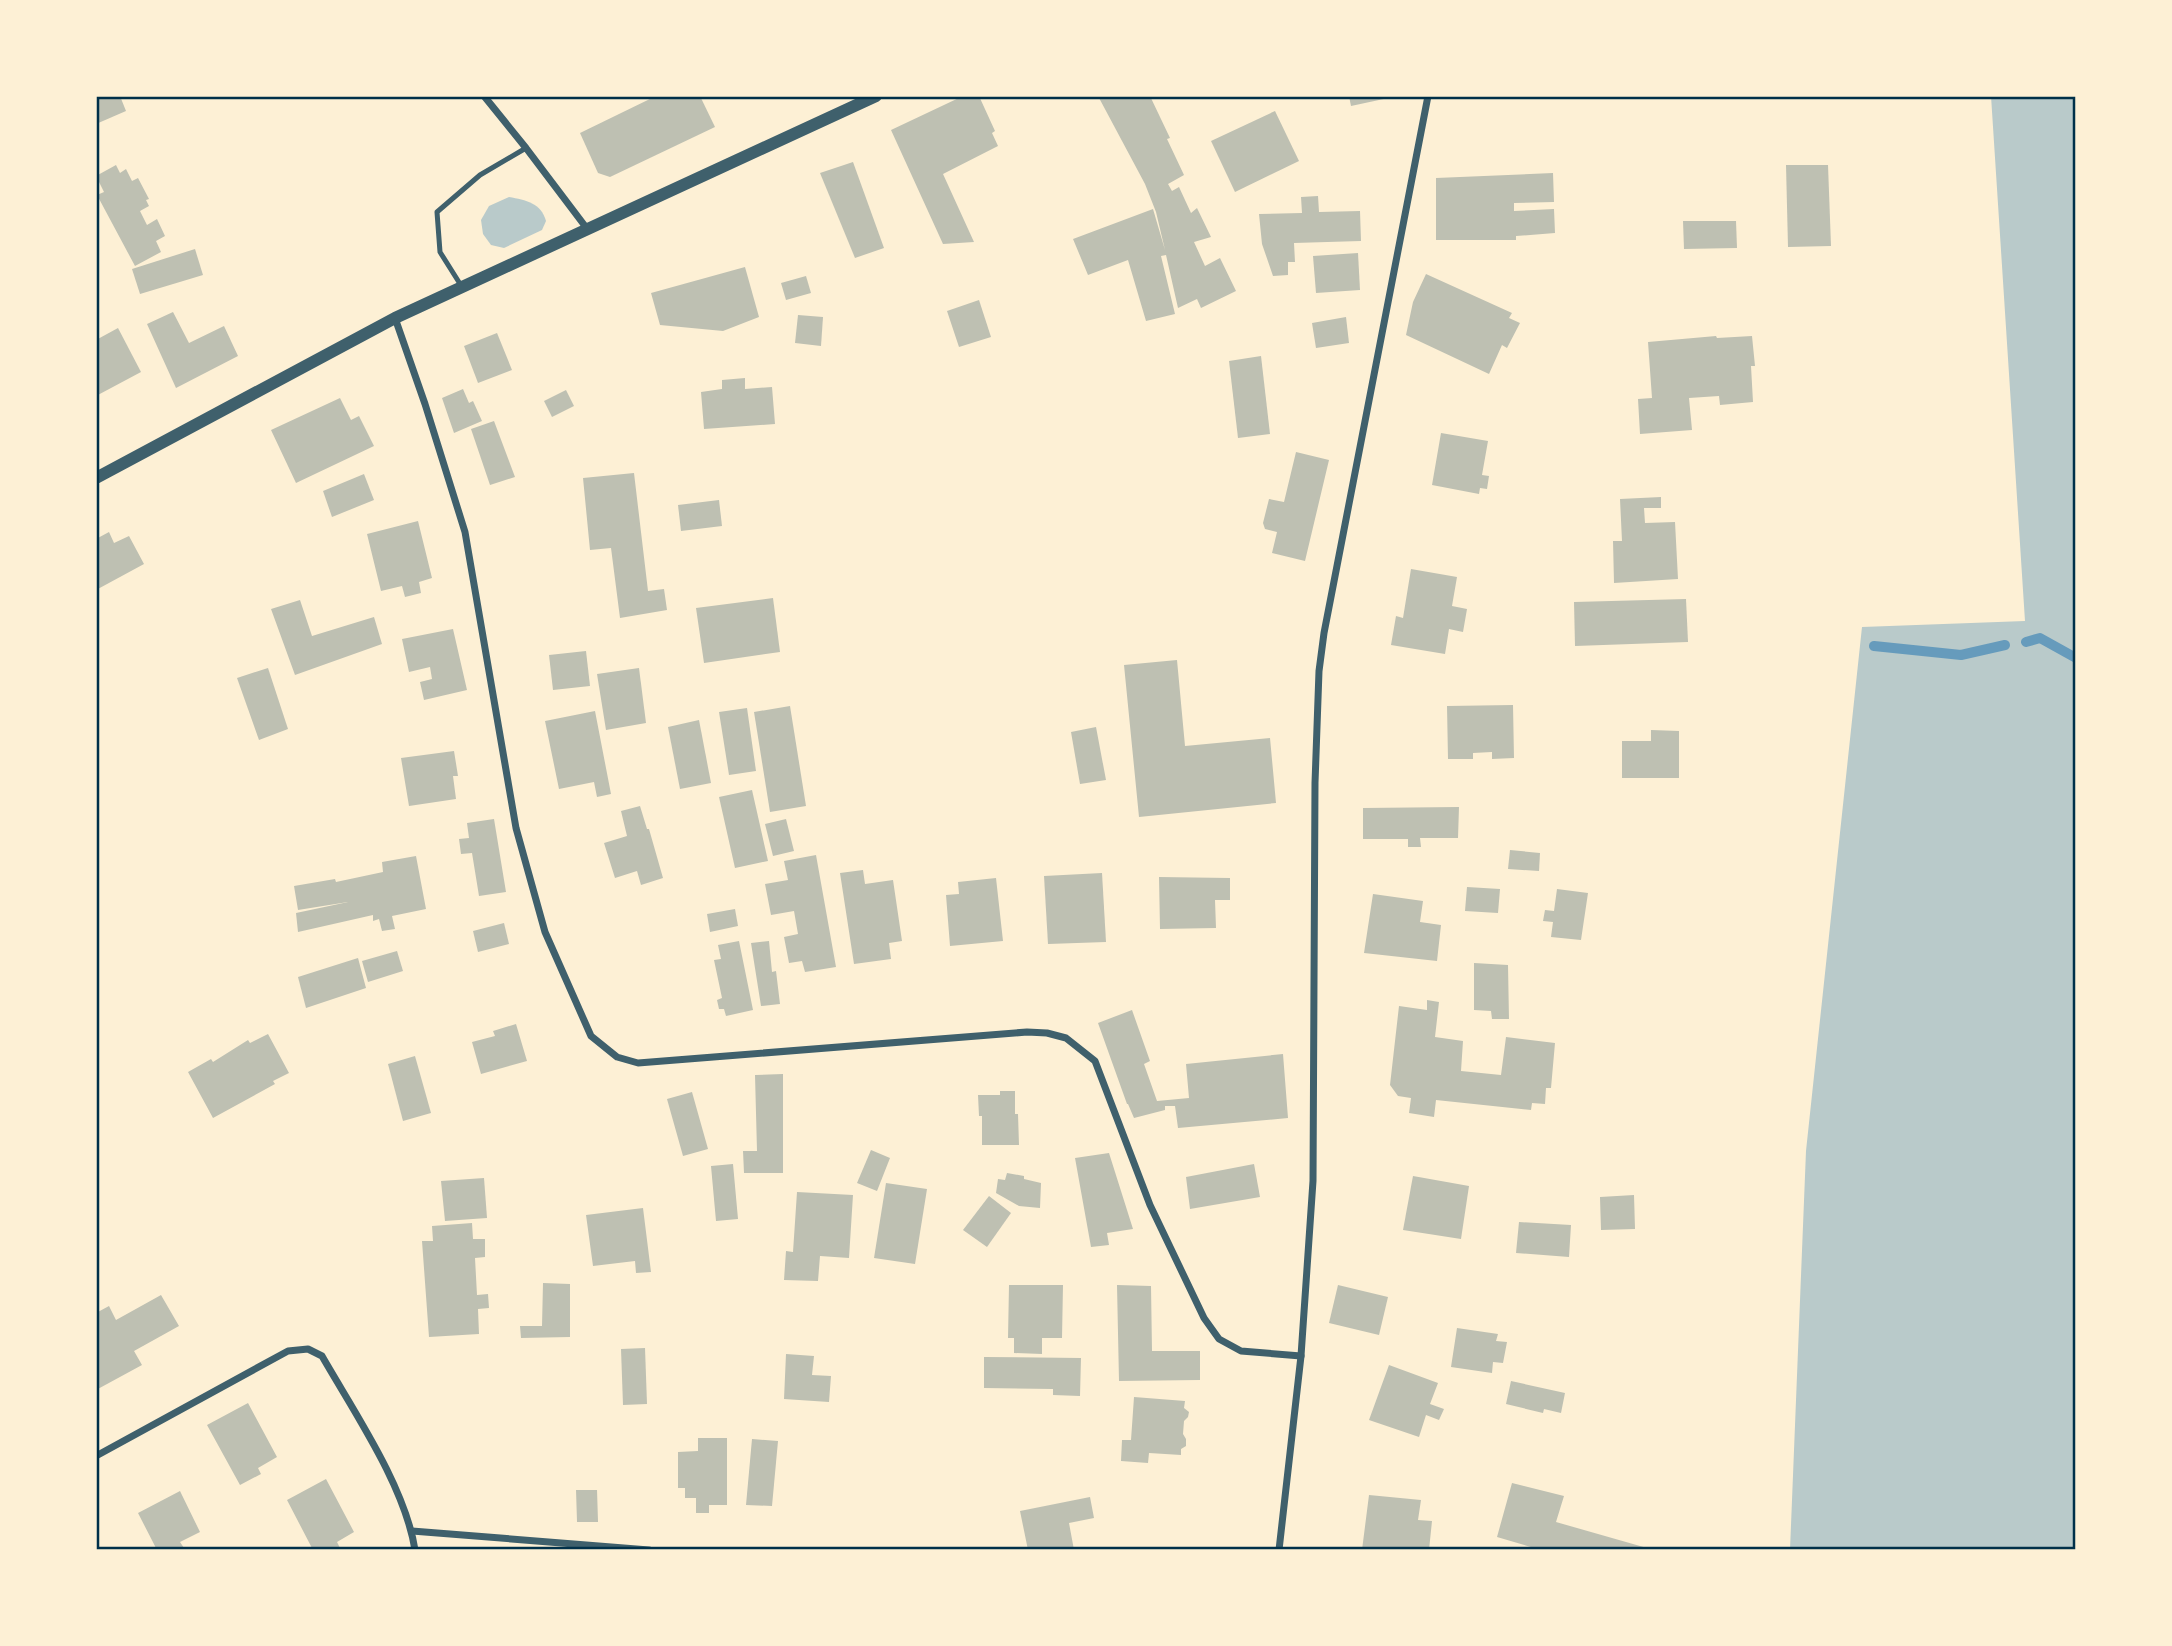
<svg xmlns="http://www.w3.org/2000/svg" width="2172" height="1646" font-family="Cabin,sans-serif">
<style>
.green{fill:#b9caca}
.lines{fill:none;stroke-linecap:round;stroke-linejoin:round}
.stream{stroke:#669bbc;stroke-width:10}
.building{fill:#bec0b2}
.service{stroke:#3f606c;stroke-width:5}
.minor{stroke:#3f606c;stroke-width:7}
.tertiary{stroke:#3f606c;stroke-width:12}
.neatline{fill:none;stroke:#003049;stroke-width:2.5}
</style>
<rect width="100%" height="100%" fill="#fdf0d5"/>
<!-- green -->
<g class="green">
<path d="M1991 96H2076V1550H1790L1806 1151 1862 627 2025 621Z"/>
<path d="M509 197C526 200 541 203 546 221L542 230 504 248 491 245 483 234 481 220 489 206Z"/>
</g>
<g class="lines">
<!-- stream -->
<g class="stream">
<path d="M2026 642 2040 638 2076 658"/>
<path d="M1874 646 1961 655 2005 645"/>
</g>
</g>
<!-- building -->
<g class="building">
<path d="M96 96H120L126 111 96 124Z"/>
<path d="M656 96H700L715 127 610 177 598 173 580 133Z"/>
<path d="M963 96H979L995 131 992 133 998 146 943 174 974 242 943 244 891 130Z"/>
<path d="M1098 96H1150L1170 138 1167 139 1184 175 1168 184 1172 191 1179 187 1191 213 1197 208 1211 237 1194 242 1205 266 1220 258 1236 291 1201 308 1197 299 1178 308 1166 255 1161 256 1175 314 1146 321 1128 260 1088 275 1073 239 1153 209 1165 250 1156 212 1145 184Z"/>
<path d="M1349 96H1393V97L1351 106Z"/>
<path d="M1275 111 1299 161 1235 192 1211 141Z"/>
<path d="M853 162 884 248 855 258 820 173Z"/>
<path d="M116 165 120 173 126 169 132 181 138 178 149 199 146 200 149 206 140 211 147 225 157 219 165 236 156 241 161 252 135 266 97 195 104 192 96 176Z"/>
<path d="M1786 165H1828L1831 246 1788 247Z"/>
<path d="M1553 173 1554 202 1514 203V211L1554 209 1555 233 1516 236V240H1436V178Z"/>
<path d="M1318 196 1319 212 1360 211 1361 241 1294 243 1295 262H1288V275L1273 276 1262 244 1259 214 1302 213 1301 197Z"/>
<path d="M1683 221H1736L1737 248 1684 249Z"/>
<path d="M195 249 203 275 140 294 132 269Z"/>
<path d="M1358 253 1360 290 1316 293 1313 256Z"/>
<path d="M745 267 759 317 723 331 660 325 651 293Z"/>
<path d="M1426 274 1512 313 1509 318 1520 323 1507 348 1502 345 1489 374 1406 335 1413 302Z"/>
<path d="M806 276 811 293 786 300 781 283Z"/>
<path d="M979 300 991 337 959 347 947 311Z"/>
<path d="M173 312 189 343 224 326 238 356 176 388 147 324Z"/>
<path d="M798 315 823 317 821 346 795 343Z"/>
<path d="M1346 317 1349 343 1316 348 1312 323Z"/>
<path d="M118 328 141 372 96 396V340Z"/>
<path d="M497 333 512 370 478 383 464 346Z"/>
<path d="M1716 336 1717 338 1752 336 1755 366H1751L1753 402 1720 405 1719 396 1689 398 1692 430 1640 434 1638 399 1652 398 1648 342Z"/>
<path d="M1261 356 1270 434 1238 438 1229 361Z"/>
<path d="M745 378V389L772 387 775 424 704 429 701 392 722 389V380Z"/>
<path d="M463 389 469 403 473 401 482 421 454 433 442 398Z"/>
<path d="M566 390 574 406 552 417 544 401Z"/>
<path d="M340 398 351 420 359 416 374 446 296 483 271 430Z"/>
<path d="M494 421 515 477 490 485 471 429Z"/>
<path d="M1441 433 1488 441 1482 475 1489 476 1487 489 1480 488 1479 494 1432 485Z"/>
<path d="M1296 452 1329 460 1305 561 1272 553 1277 532 1265 529 1263 523 1269 499 1284 502Z"/>
<path d="M634 473 648 591 664 589 667 610 620 618 611 548 590 550 583 478Z"/>
<path d="M364 474 374 500 332 517 323 491Z"/>
<path d="M1661 497V508H1644L1645 523 1675 522 1678 579 1614 583 1613 541H1622L1620 499Z"/>
<path d="M719 500 722 526 681 531 678 505Z"/>
<path d="M418 521 432 578 419 582 421 593 405 597 402 586 381 591 367 534Z"/>
<path d="M109 532 114 543 129 536 144 564 96 590V539Z"/>
<path d="M1411 569 1457 577 1452 606 1467 609 1463 632 1449 629 1445 654 1391 645 1396 616 1403 618Z"/>
<path d="M773 598 780 652 704 663 696 608Z"/>
<path d="M1686 599 1688 642 1575 646 1574 602Z"/>
<path d="M300 600 312 636 374 617 382 644 295 675 271 609Z"/>
<path d="M453 629 467 690 424 700 420 682 432 679 430 667 409 672 402 639Z"/>
<path d="M586 651 590 686 553 690 549 655Z"/>
<path d="M1177 660 1185 746 1270 738 1276 803 1139 817 1124 665Z"/>
<path d="M268 668 288 729 259 740 237 678Z"/>
<path d="M639 668 646 723 606 730 597 674Z"/>
<path d="M1513 705 1514 758 1492 759V752L1473 753V759H1448L1447 706Z"/>
<path d="M790 706 806 806 770 812 754 712Z"/>
<path d="M747 708 756 771 729 775 719 712Z"/>
<path d="M595 711 611 794 597 797 594 782 559 789 545 721Z"/>
<path d="M699 720 711 783 680 789 668 727Z"/>
<path d="M1096 727 1106 780 1080 784 1071 732Z"/>
<path d="M1651 730 1679 731V778H1622V741H1651Z"/>
<path d="M454 751 458 776H453L456 799 409 806 401 758Z"/>
<path d="M752 790 768 861 735 868 719 797Z"/>
<path d="M640 806 647 829H649L663 878 641 885 637 871 615 878 604 843 627 836 621 811Z"/>
<path d="M1459 807 1458 838H1420L1421 847H1408V839H1363V808Z"/>
<path d="M494 819 506 892 479 896 472 853 461 854 459 839 469 838 467 823Z"/>
<path d="M786 819 794 851 773 856 765 824Z"/>
<path d="M1510 850 1540 853 1539 871 1508 869Z"/>
<path d="M816 855 836 967 805 972 802 961 789 963 784 937 798 934 794 911 771 915 765 884 788 880 784 861Z"/>
<path d="M416 856 426 909 392 916 395 929 382 931 379 919 373 921V915L298 932 296 913 348 902 298 910 294 886 335 879 336 882 383 872 382 862Z"/>
<path d="M863 870 865 884 893 880 902 941 889 943 891 959 854 964 840 873Z"/>
<path d="M1102 873 1106 942 1048 944 1044 876Z"/>
<path d="M1159 877 1230 878V900H1215L1216 928 1160 929Z"/>
<path d="M996 878 1003 941 950 946 946 895 959 894 958 882Z"/>
<path d="M1467 887 1500 889 1498 913 1465 911Z"/>
<path d="M1557 889 1588 893 1581 940 1551 937 1553 922 1543 921 1545 910 1554 911Z"/>
<path d="M1373 894 1423 901 1420 922 1441 925 1437 961 1364 953Z"/>
<path d="M735 909 738 926 710 932 707 914Z"/>
<path d="M504 923 509 944 478 952 473 931Z"/>
<path d="M739 941 753 1010 726 1016 724 1009H719L717 1000 722 998 714 960 721 959 718 945Z"/>
<path d="M769 941 772 972 776 971 780 1004 761 1006 751 943Z"/>
<path d="M397 951 403 971 368 982 362 961Z"/>
<path d="M358 958 366 988 306 1008 298 977Z"/>
<path d="M1474 963 1508 965 1509 1019H1492L1491 1011 1474 1010Z"/>
<path d="M1427 1000 1439 1002 1435 1037 1463 1041 1461 1071 1501 1075 1506 1037 1555 1043 1551 1088H1546L1545 1104 1532 1103 1531 1110 1436 1100 1434 1117 1409 1113 1411 1098 1398 1096 1390 1085 1399 1006 1427 1010Z"/>
<path d="M1132 1010 1150 1061 1144 1064 1157 1101 1189 1098 1186 1064 1283 1054 1288 1118 1178 1128 1175 1106H1165V1110L1134 1118 1128 1104H1127L1098 1023Z"/>
<path d="M516 1024 527 1061 481 1074 472 1042 495 1036 493 1031Z"/>
<path d="M268 1034 289 1073 273 1081 275 1084 213 1118 188 1072 211 1059 213 1062 248 1040 250 1043Z"/>
<path d="M415 1056 431 1113 403 1121 388 1064Z"/>
<path d="M783 1074V1173H744L743 1151H757L755 1075Z"/>
<path d="M1000 1091H1015V1114H1018L1019 1145H982V1116H979L978 1095H1000Z"/>
<path d="M692 1092 708 1149 683 1156 667 1099Z"/>
<path d="M871 1150 890 1158 877 1191 857 1183Z"/>
<path d="M1109 1153 1133 1229 1107 1233 1109 1245 1091 1247 1075 1158Z"/>
<path d="M733 1164 738 1219 716 1221 711 1166Z"/>
<path d="M1254 1164 1260 1197 1190 1209 1186 1177Z"/>
<path d="M1007 1173 1024 1176V1179L1041 1183 1040 1208 1019 1206 996 1193 998 1179 1005 1180Z"/>
<path d="M1413 1176 1469 1186 1461 1239 1403 1230Z"/>
<path d="M484 1178 487 1218 445 1221 441 1181Z"/>
<path d="M886 1183 927 1189 915 1264 874 1258Z"/>
<path d="M797 1192 853 1195 849 1258 820 1256 818 1281 784 1280 786 1251 793 1252Z"/>
<path d="M1634 1195 1635 1229 1601 1230 1600 1197Z"/>
<path d="M989 1196 1011 1213 987 1247 963 1230Z"/>
<path d="M643 1208 651 1272 636 1273 635 1261 593 1266 586 1215Z"/>
<path d="M1519 1222 1571 1225 1569 1257 1516 1253Z"/>
<path d="M472 1223 473 1239H485V1257L475 1258 477 1295 488 1294 489 1308 478 1309 479 1334 429 1337 422 1241H433L432 1226Z"/>
<path d="M543 1283 570 1284V1337L521 1338 520 1326H542Z"/>
<path d="M1009 1285H1063L1062 1338H1042V1354L1014 1353V1338H1008Z"/>
<path d="M1117 1285 1151 1286 1152 1351H1200V1380L1119 1381Z"/>
<path d="M1338 1285 1388 1297 1379 1335 1329 1323Z"/>
<path d="M161 1295 179 1326 134 1351 142 1365 96 1390V1313L109 1306 116 1320Z"/>
<path d="M1457 1328 1498 1334 1496 1341 1507 1342 1503 1363 1493 1362 1492 1373 1451 1367Z"/>
<path d="M645 1348 647 1404 623 1405 621 1349Z"/>
<path d="M786 1354 814 1356 812 1375 831 1376 829 1402 784 1399Z"/>
<path d="M984 1357 1081 1358 1080 1396 1053 1395V1389L984 1388Z"/>
<path d="M1389 1365 1438 1383 1430 1404 1444 1409 1439 1420 1426 1415 1419 1437 1369 1420Z"/>
<path d="M1511 1381 1565 1393 1561 1413 1544 1409 1543 1413 1506 1404Z"/>
<path d="M1134 1397 1185 1401 1184 1408 1189 1412 1188 1417 1184 1421 1183 1434 1186 1439V1446L1181 1449V1455L1149 1453 1148 1463 1121 1461 1122 1440H1131Z"/>
<path d="M248 1403 277 1457 258 1468 261 1474 240 1485 207 1425Z"/>
<path d="M698 1438H727V1505H709V1513H696V1498H685V1488H678V1452L698 1451Z"/>
<path d="M752 1439 778 1441 772 1506 746 1505Z"/>
<path d="M326 1479 354 1532 337 1542 341 1550H313L287 1500Z"/>
<path d="M1512 1483 1564 1496 1556 1522 1654 1550H1541L1497 1537Z"/>
<path d="M576 1490H597L598 1522H577Z"/>
<path d="M180 1491 200 1532 180 1542 184 1548 182 1550H157L138 1513Z"/>
<path d="M1369 1495 1421 1500 1418 1520 1432 1521 1429 1550H1362Z"/>
<path d="M1090 1497 1094 1518 1069 1523 1074 1550H1028L1020 1511Z"/>
</g>
<g class="lines">
<!-- service -->
<path class="service" d="M462 287 440 252 437 212 480 175 526 148"/>
<!-- minor -->
<g class="minor">
<path d="M484 96 526 148 588 230"/>
<path d="M395 318 425 404 465 532 516 828 545 932 591 1036 617 1057 638 1063 1027 1032 1047 1033 1066 1038 1095 1061 1150 1205 1204 1318 1219 1339 1241 1351 1301 1356"/>
<path d="M96 1456 288 1351 308 1349 322 1356C354 1412 405 1486 415 1550"/>
<path d="M412 1531 649 1550"/>
<path d="M1279 1550 1301 1356 1313 1181 1315 783 1319 671 1324 633 1428 96"/>
</g>
<!-- tertiary -->
<path class="tertiary" d="M96 478 395 318 876 96"/>
</g>
<!-- border -->
<rect width="2172" height="1646" fill="none" stroke="#fdf0d5" stroke-width="196"/>
<rect x="98" y="98" width="1976" height="1450" class="neatline"/>
</svg>
